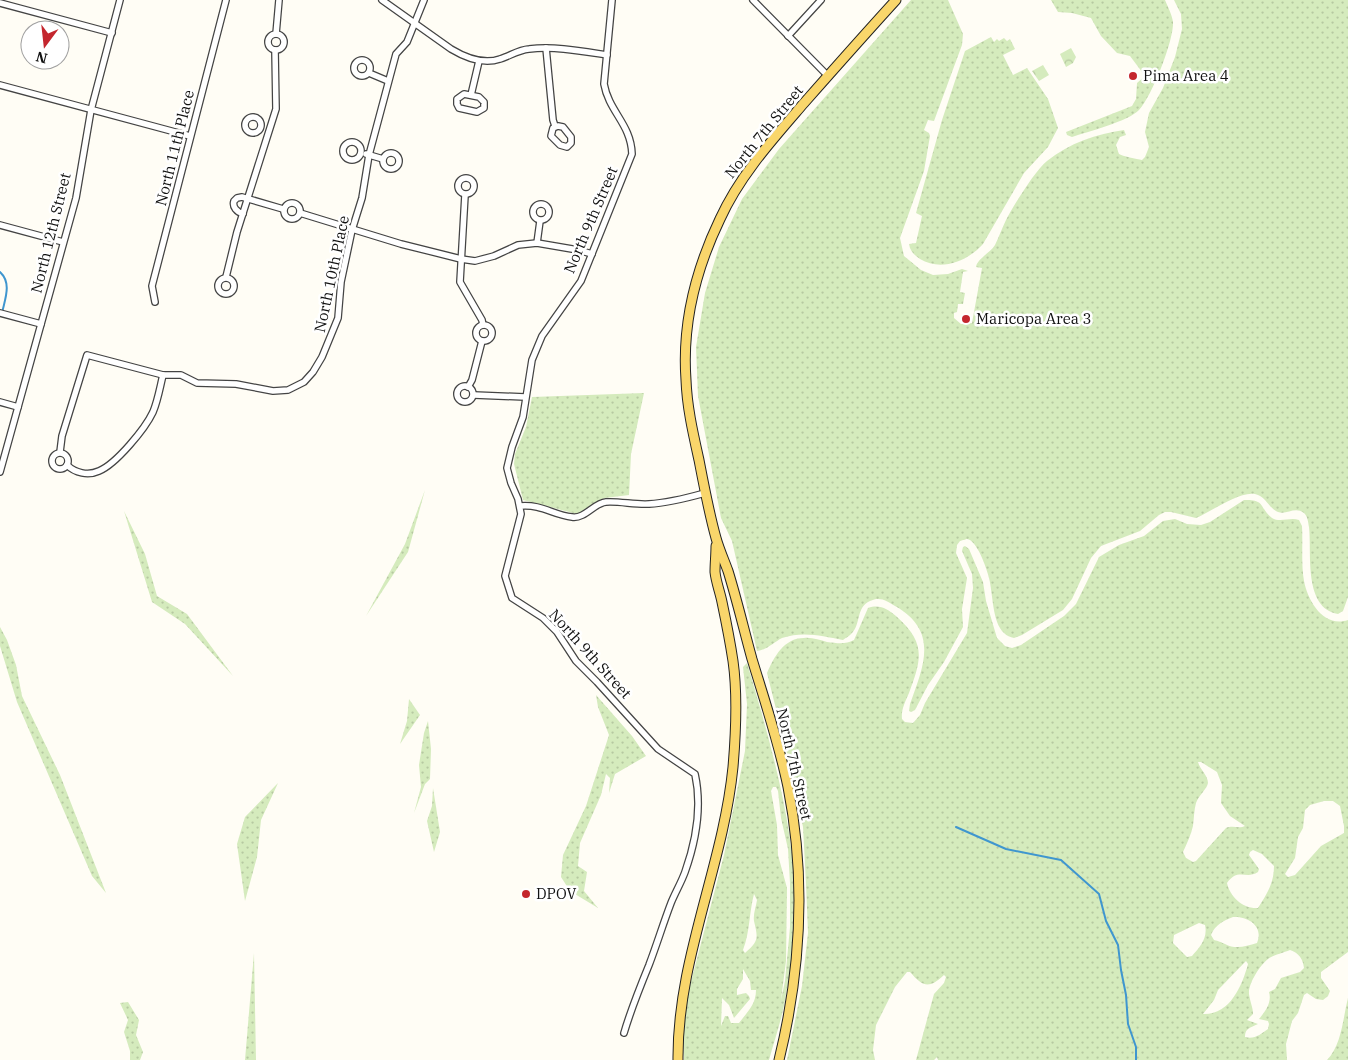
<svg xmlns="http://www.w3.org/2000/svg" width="1348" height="1060" font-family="'IBM Plex Serif',serif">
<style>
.grass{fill:url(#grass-dots);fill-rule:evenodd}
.park{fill:url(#park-crowns)}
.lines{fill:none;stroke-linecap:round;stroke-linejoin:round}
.stream{stroke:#3f96cf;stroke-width:2}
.street-casing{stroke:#444;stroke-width:8}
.primary-casing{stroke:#222;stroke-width:11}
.street{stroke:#fff;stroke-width:5.5}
.primary{stroke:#f9d66b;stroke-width:9}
.poi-dot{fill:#c4262e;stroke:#fff;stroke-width:2}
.labels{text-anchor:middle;stroke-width:5;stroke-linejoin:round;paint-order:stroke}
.poi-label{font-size:15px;fill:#111;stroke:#fff;text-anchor:start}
.street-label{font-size:15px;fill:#111;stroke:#fff}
</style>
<defs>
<pattern id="grass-dots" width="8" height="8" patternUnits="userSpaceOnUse" patternTransform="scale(1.25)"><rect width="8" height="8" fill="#d5ebbd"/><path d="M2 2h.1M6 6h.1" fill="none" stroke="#b6c8a1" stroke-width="1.8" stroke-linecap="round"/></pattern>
<pattern id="park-crowns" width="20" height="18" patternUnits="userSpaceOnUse" patternTransform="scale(1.25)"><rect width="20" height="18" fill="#d5ebbd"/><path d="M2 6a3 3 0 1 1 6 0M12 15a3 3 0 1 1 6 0" fill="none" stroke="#b6c8a1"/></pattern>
</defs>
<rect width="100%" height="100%" fill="#fffdf5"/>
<!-- grass -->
<g class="grass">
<path d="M911 0H948L963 34 962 45 934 121 928 120 924 130 929 133 930 136 924 171 900 238 904 256 921 270 933 275 948 274 962 269 968 271 963 272 960 292 965 293 963 304H958L957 312 954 313V318L961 324 972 323 982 268 976 267C977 259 990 253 995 245 999 237 1002 228 1006 220 1014 205 1034 172 1047 161 1069 143 1097 134 1124 130L1126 135 1120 137 1116 145C1117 147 1118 152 1119 154 1122 156 1137 159 1142 160L1145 157 1149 147 1145 132 1149 113 1163 88 1175 57 1182 29 1181 14 1174 0H1348V597L1343 611 1338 614C1303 608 1312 553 1309 527 1308 522 1308 517 1304 513 1295 506 1287 515 1278 512 1270 509 1266 498 1258 495 1243 488 1211 512 1196 518L1171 512H1165L1159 515 1140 531 1101 546 1091 558 1072 599 1063 610 1022 635 1014 638C1010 637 1007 636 1004 633 992 622 993 593 989 578 987 569 977 540 967 539 967 539 960 541 960 541L957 545 956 553 967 578 962 609 963 627 944 662 928 685 915 710 911 712 909 711 910 704C924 665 939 631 895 606 887 601 880 596 870 601 856 607 861 624 852 633 850 636 845 638 843 640 822 636 803 631 782 638 774 642 767 650 757 651L732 541 721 518 698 396 696 347 705 293 719 247 742 199 779 149Z"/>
<path d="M1051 0H1165C1168 7 1172 15 1173 22 1174 40 1152 96 1139 110 1129 121 1087 132 1072 137L1067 135 1066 132 1132 106 1136 99 1137 83 1145 76 1130 56 1117 53 1101 36 1091 18 1072 13 1058 12Z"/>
<path d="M991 37 994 42 997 39 999 41 1004 38 1007 41 1010 39 1015 49 1003 55 1013 75 1027 68 1048 99 1058 128 1048 147 1024 173 983 244C968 261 941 272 920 259 914 255 910 251 909 244L916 243 922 216 916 213 942 120 965 51Z"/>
<path d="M644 393 631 454 629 495 605 498 577 514 523 500 514 464 515 454 526 427 532 397Z"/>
<path d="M425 490 408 552 366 616 405 544Z"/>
<path d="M1244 500C1266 499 1259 508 1272 518 1280 523 1290 517 1299 520L1302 526C1303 543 1301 565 1304 581 1308 602 1324 628 1348 620V952L1321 972V978L1330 991 1328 996 1323 1000 1316 999 1307 993 1304 995 1298 1013 1292 1021 1286 1044 1287 1060H938L937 1057 934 1060H916L934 994 944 983 946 977 944 975C929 989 923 987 910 972H907L895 987 876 1025 873 1050 875 1060H787L802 986 808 933 806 884 803 827 789 761 767 673C774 657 784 638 804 638 811 637 820 640 827 642 837 643 845 645 854 640L868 608C880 604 887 609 896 616 926 643 922 658 909 693 905 702 901 710 902 719L905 722 913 723 920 715 925 703 967 633 973 588 972 574 962 551 963 547 965 546 969 549 983 582 986 601 997 638 1005 646 1012 648 1021 645 1064 616 1076 604 1099 557 1119 545 1144 536 1163 521 1175 519 1187 524 1201 525 1210 522ZM1198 762H1201L1217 772 1222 785 1221 803 1230 816 1245 826C1239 829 1233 825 1226 828L1196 861 1193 862 1186 858 1183 852C1187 843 1191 835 1193 826 1194 818 1194 810 1196 803 1199 795 1207 789 1208 783 1208 775 1200 770 1198 762ZM1324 801H1333L1340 806 1344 826V833L1321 846 1295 875 1288 877 1285 874 1295 858 1298 837 1303 828 1305 810 1310 805ZM1253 850 1262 854 1274 866C1274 883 1267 894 1258 908 1243 909 1230 897 1227 883 1238 867 1246 880 1258 872L1259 869 1249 855 1250 852ZM1233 917C1248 916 1264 926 1257 943 1246 946 1236 950 1225 944 1220 942 1219 941 1214 940L1211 935C1215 925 1223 921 1233 917ZM1199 923 1205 925C1208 938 1200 947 1192 956L1187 957 1173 943 1174 935ZM1290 950C1299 953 1303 959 1304 968L1300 972 1281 978 1275 989 1269 992C1272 1002 1266 1011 1259 1019L1268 1021 1269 1024 1268 1029C1261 1034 1254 1040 1245 1037 1245 1028 1250 1028 1258 1024L1247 1020 1253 1014C1253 1007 1250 1002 1249 994 1248 984 1260 965 1268 959 1273 955 1283 953 1290 950ZM1246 961 1248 964C1242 986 1230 1015 1203 1014L1214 1000 1218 990Z"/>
<path d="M124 511 145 554 157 596 187 614 233 676 185 624 152 602Z"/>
<path d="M0 627 7 640 16 665 22 696 60 775 106 893 92 876 17 702 0 646Z"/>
<path d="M747 663C772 747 802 849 794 938 792 956 790 976 786 994 783 1016 775 1038 769 1060H684L683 1041 687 997 724 855 745 751 747 704 743 667ZM773 787H776L778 791 781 818 788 849 790 883V927L785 981 781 1000 786 961 787 888 778 855 777 825 771 791ZM754 894 757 900C756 907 753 914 754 921 758 938 759 941 745 953L743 950C750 932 749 913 754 894ZM743 969 750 981 751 990H756C756 1005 747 1012 739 1023H731L728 1016H725L721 1026 722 998 729 1005 734 1018 750 999 749 996 746 993 737 995V989L743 979Z"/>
<path d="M596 695 632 736 646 756 615 774 609 793 610 778 606 774 601 795 580 843 578 866 587 872 584 891 598 908 570 891 561 877 563 855 586 806 609 735 598 707Z"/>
<path d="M409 699 420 715 400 744 407 721Z"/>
<path d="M428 721 431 749 430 779 425 784 414 813 421 787 419 765 424 733Z"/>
<path d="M278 783 261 820 257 857 245 901 237 844 245 817Z"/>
<path d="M433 788 440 832 434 852 427 821 432 806Z"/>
<path d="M254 953 256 1060H245Z"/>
<path d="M1348 998V1060H1327C1342 1045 1343 1017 1348 998Z"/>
<path d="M128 1002 139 1020 136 1035 143 1052 140 1060H130V1051L124 1032 128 1020 120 1003Z"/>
</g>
<!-- park -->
<g class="park">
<path d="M1071 48 1076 57 1073 63 1066 67 1060 54Z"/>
<path d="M1043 65 1049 75 1039 81 1032 71Z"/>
</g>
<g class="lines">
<!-- stream -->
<g class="stream">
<path d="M0 272C12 283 5 299 2 313"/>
<path d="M956 827 1006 849 1061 860 1099 894 1106 921 1118 945 1121 970 1126 995 1128 1024 1136 1047V1060"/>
</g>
<defs>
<g id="street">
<path d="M382 0 451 49C466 58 483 65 500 59 510 56 518 50 529 49 555 46 581 51 607 55"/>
<path d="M612 0 604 84C609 112 631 124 632 154L581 281 542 336 532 360 523 417 512 447 507 468 511 483 518 499 521 514 505 576 512 598 543 618 557 632 576 661 597 682 658 749 695 774C702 806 696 841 685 872 681 883 675 893 671 903 663 924 657 944 649 965 640 987 631 1009 624 1033"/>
<path d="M753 0 828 76"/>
<path d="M0 3 112 33"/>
<circle cx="276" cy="42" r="8"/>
<path d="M276 34 279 0"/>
<path d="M788 36 821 0"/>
<path d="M546 48 553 120 555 126"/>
<circle cx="362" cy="68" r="8"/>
<path d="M369 73 388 81"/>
<path d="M0 85 190 136"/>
<path d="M464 94 479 97 484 102V108L477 112 459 108 457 104V99Z"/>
<path d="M471 95 479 61"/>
<circle cx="253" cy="125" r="8"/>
<path d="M558 126 563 127 571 137V143L567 147 560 145 551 136 553 128Z"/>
<circle cx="352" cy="151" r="9"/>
<circle cx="391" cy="161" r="8"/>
<path d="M366 154 383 159"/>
<circle cx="466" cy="186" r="8"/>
<path d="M465 195 460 282 482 320 483 325"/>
<circle cx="292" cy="211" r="8"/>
<circle cx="541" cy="212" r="8"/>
<path d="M300 213 401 244 461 259 475 261 494 256 518 245 537 243 578 250 592 254"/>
<path d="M243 214C237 212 232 207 234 201L237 198 242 197 283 209"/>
<path d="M0 225 63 242"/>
<path d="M537 243 540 221"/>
<path d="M226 277 237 232 276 109 275 50"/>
<circle cx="226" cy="286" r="8"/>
<path d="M155 302 152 286 226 0"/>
<path d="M0 313 41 324"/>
<circle cx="484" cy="333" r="8"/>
<circle cx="465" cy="394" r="8"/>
<path d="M468 387 472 380 482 341"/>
<path d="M474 395 525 397"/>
<path d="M0 402 18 407"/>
<path d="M60 452 62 436 87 355 163 375H181L197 383 236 384 273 391 288 390 304 382 313 372 322 357 338 318 341 282 352 230 362 198 369 155 396 54 407 42 424 0"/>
<circle cx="60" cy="461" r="8"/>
<path d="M67 465C75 473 88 476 99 471 116 464 145 429 153 412 158 400 160 387 163 375"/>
<path d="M0 472 76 198 91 110 120 0"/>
<path d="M520 506C542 504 553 515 572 517 585 519 594 503 606 502 620 501 635 505 649 504 668 503 687 498 705 493"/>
</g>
<g id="primary">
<path d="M678 1060C677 959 723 867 733 767 736 732 738 696 733 661 730 641 726 621 722 602 720 592 716 582 715 572 715 564 716 554 716 546"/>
<path d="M779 1060C801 970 806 878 788 787 779 743 765 702 752 659 744 630 737 600 728 571 724 560 719 549 716 538 709 513 704 486 699 460 693 433 687 407 686 380 682 325 696 269 720 219 740 175 773 139 804 103 834 69 865 34 896 0"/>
</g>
</defs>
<!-- street casing -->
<use href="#street" class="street-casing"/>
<!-- primary casing -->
<use href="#primary" class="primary-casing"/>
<!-- street -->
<use href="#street" class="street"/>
<!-- primary -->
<use href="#primary" class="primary"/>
</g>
<!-- markers -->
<g class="poi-dot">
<circle cx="1133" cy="76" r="5"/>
<circle cx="966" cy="319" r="5"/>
<circle cx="526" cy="894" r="5"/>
</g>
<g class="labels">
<!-- poi labels -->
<g class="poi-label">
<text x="1143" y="81">Pima Area 4</text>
<text x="976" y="324">Maricopa Area 3</text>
<text x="536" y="899">DPOV</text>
</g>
<!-- street labels -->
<g class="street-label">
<text transform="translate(764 132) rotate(-51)" y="5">North 7th Street</text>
<text transform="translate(175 148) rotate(-76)" y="5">North 11th Place</text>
<text transform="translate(591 220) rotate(-67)" y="5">North 9th Street</text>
<text transform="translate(51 233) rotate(-76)" y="5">North 12th Street</text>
<text transform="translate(332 274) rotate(-78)" y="5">North 10th Place</text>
<text transform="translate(590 654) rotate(48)" y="5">North 9th Street</text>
<text transform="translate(794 764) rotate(77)" y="5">North 7th Street</text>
</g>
</g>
<!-- north arrow -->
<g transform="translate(45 45) rotate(195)"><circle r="24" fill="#ffffff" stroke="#a0a0a0"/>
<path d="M0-4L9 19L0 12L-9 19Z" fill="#c4262e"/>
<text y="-8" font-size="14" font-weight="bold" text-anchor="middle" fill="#111111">N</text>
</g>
</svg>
